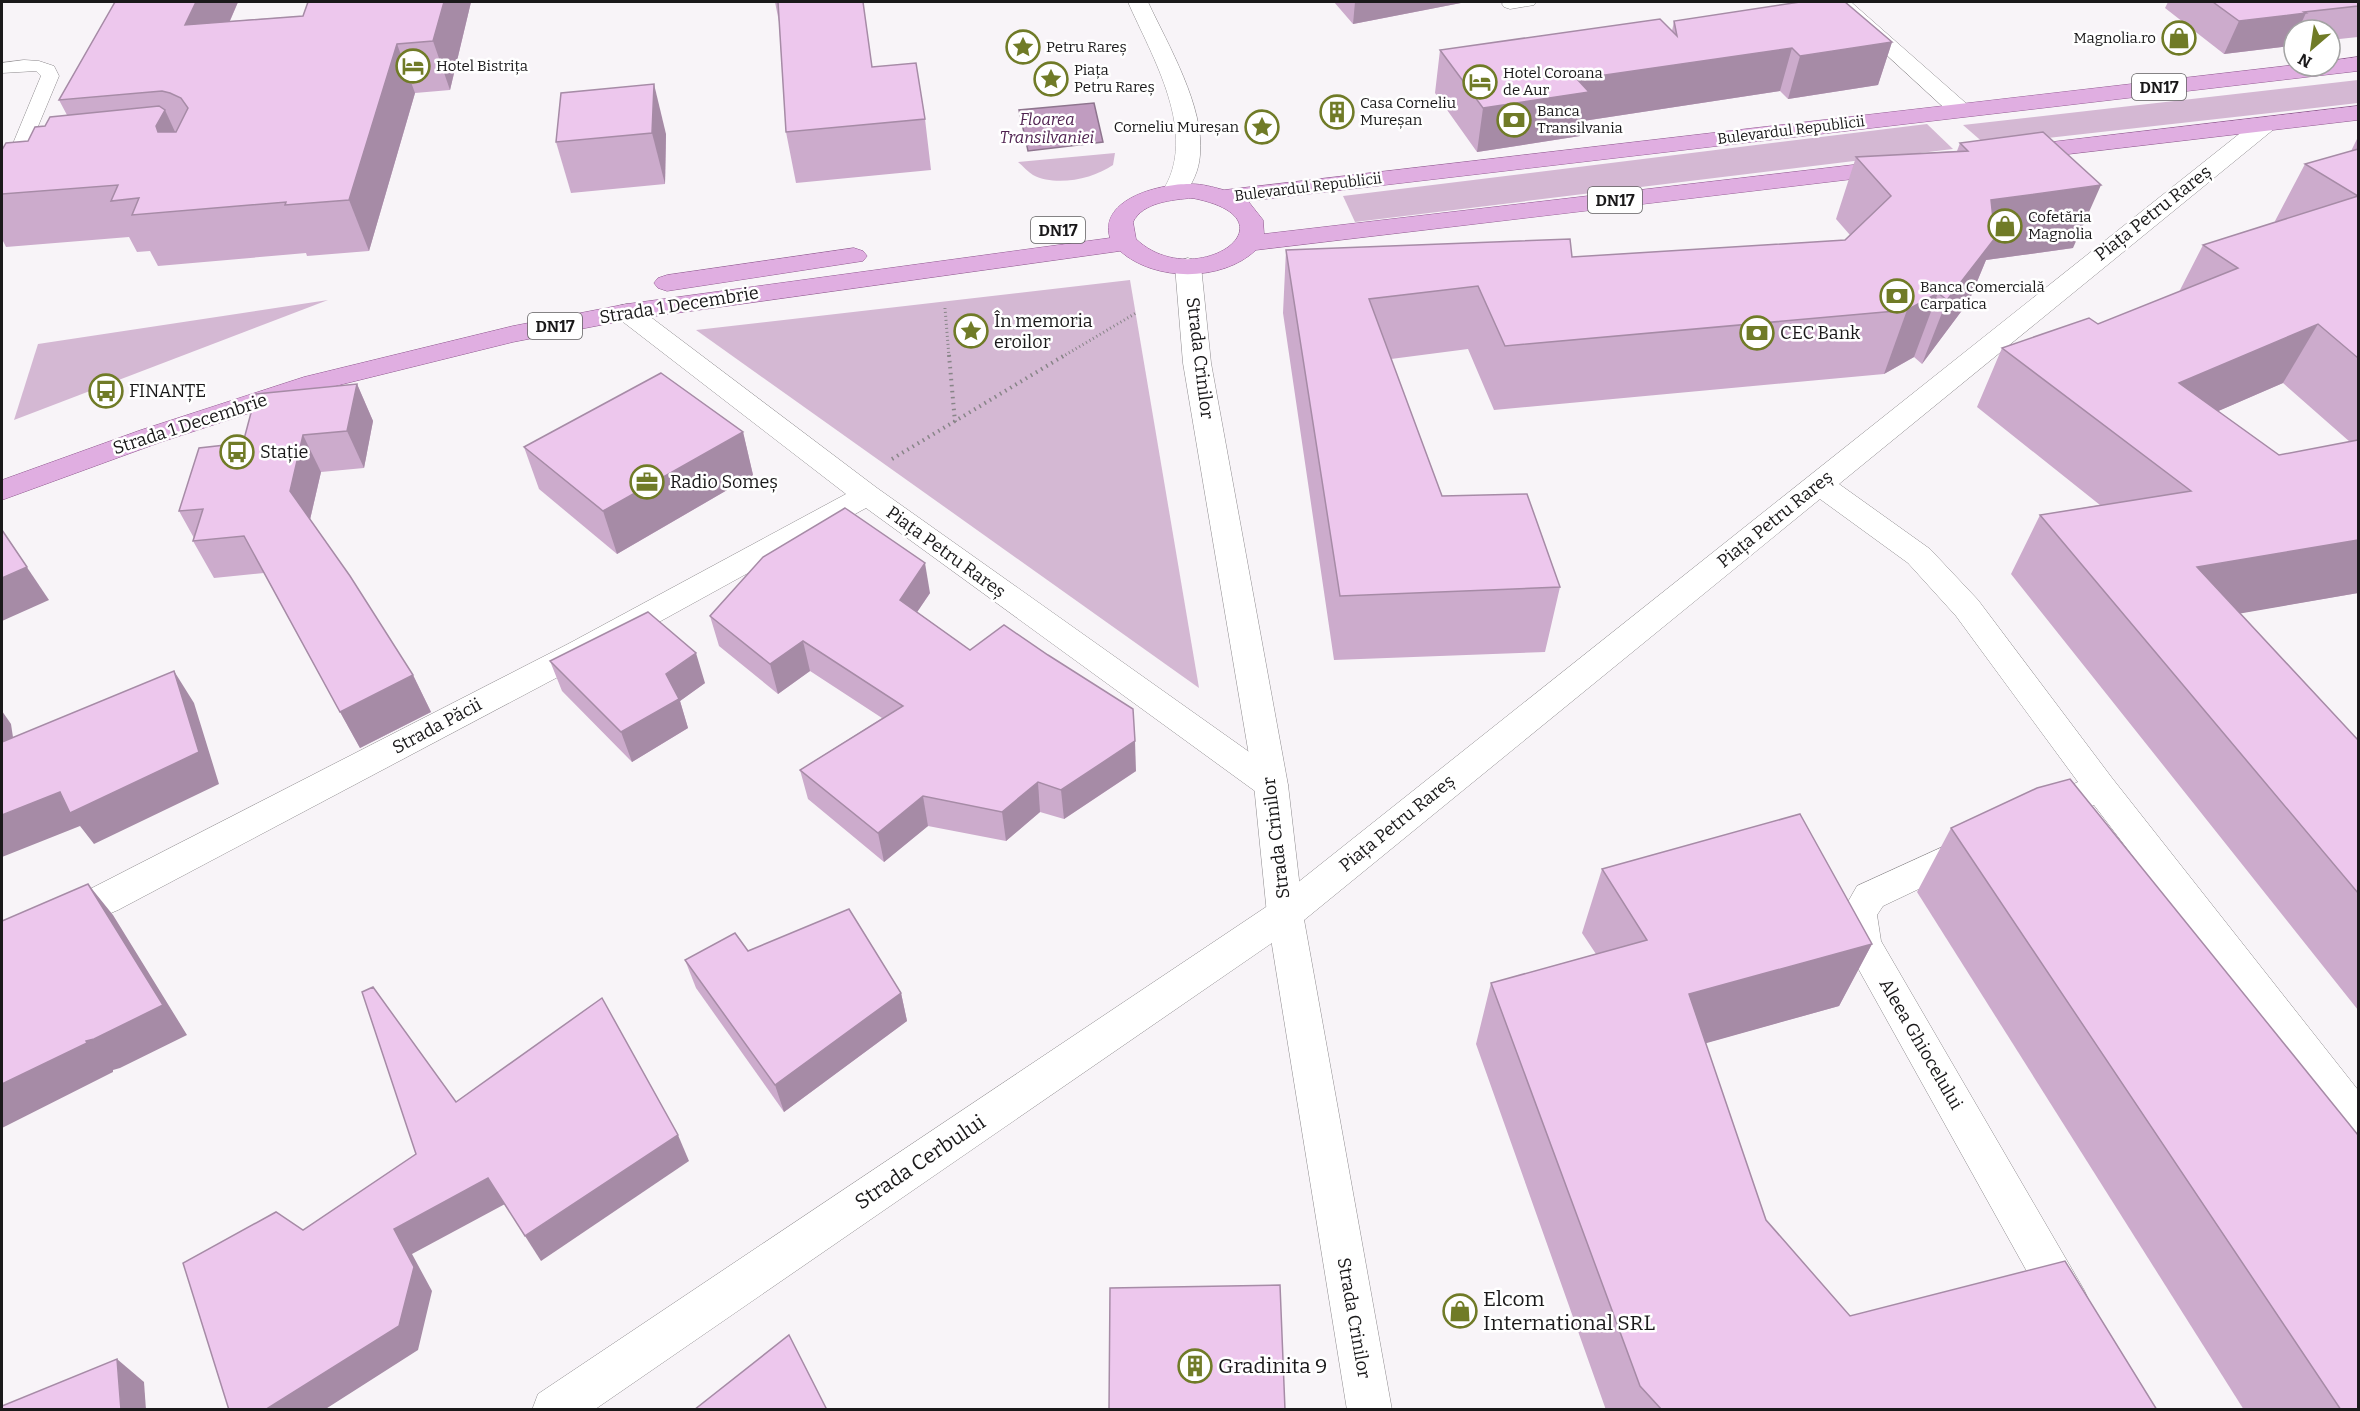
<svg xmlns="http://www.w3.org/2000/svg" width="2360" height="1411" font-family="Bitter,serif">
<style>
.green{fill:#d4b8d3}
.water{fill:#c09cc0;stroke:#8e758e;stroke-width:1.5}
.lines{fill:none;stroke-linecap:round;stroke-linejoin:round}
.service-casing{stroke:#8e8b8e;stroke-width:1}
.minor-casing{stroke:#8e8b8e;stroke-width:1}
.tertiary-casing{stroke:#8e8b8e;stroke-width:1}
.primary-casing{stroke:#8e578e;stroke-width:1}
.path-far1{stroke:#888588;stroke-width:3;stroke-dasharray:1 3;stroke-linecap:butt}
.path{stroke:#888588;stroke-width:4;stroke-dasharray:1.5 4.5;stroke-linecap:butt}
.service{fill:#fff;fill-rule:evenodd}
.minor{fill:#fff;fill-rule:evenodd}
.tertiary{fill:#fff;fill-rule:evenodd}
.primary{fill:#e0aee1;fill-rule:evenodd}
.wall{fill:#ccabcc;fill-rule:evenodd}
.shaded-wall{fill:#a68ba6}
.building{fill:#edc7ed;stroke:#a68ba6;stroke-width:1.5}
.labels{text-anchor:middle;stroke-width:5;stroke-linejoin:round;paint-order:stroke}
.far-poi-label{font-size:15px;fill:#1a191a;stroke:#fff;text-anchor:start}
.far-street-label{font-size:15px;fill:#1a191a;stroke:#fff}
.shield{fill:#fff;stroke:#5f5e5f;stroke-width:1.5}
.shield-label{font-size:16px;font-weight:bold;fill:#1a191a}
.far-water-label{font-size:16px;font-style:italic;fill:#502251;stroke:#fff}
.street-label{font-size:18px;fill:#1a191a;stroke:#fff}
.poi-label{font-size:18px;fill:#1a191a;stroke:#fff;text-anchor:start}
.near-street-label{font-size:21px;fill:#1a191a;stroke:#fff}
.near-poi-label{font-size:21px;fill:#1a191a;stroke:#fff;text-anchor:start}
</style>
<rect width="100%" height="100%" fill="#f8f4f8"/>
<!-- green -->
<g class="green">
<path d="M2358 80V103L1986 145 1963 125Z"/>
<path d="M1927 124 1953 149 1355 222 1343 196Z"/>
<path d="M1115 153 1113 165C1093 179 1056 187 1033 175 1028 172 1023 166 1018 162Z"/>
<path d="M1130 280 1199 688 696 330Z"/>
<path d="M328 300 14 420 38 344Z"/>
</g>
<!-- water -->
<path class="water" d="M1094 103 1103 142 1028 151 1019 110Z"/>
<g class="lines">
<defs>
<g id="service">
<path d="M1504 2H1536L1534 5 1510 9 1504 7 1502 4Z"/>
<path d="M24 60 39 61 54 66 59 76 11 191 9 195 2 197V170L41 76 36 71 2 73V63Z"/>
</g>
<g id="minor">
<path d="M1829 2H1851L1968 105 1971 110 1968 115 1960 117 1952 115Z"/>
<path d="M2266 117 2274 119 2278 124 2274 129 1839 484 1930 549 1978 600 2112 778 2358 1090V1138L2344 1133 2094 805 2042 828 2030 824 2025 814 2030 804 2078 782 1956 616 1908 563 1820 499 1298 925 594 1410H532L538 1394 1272 903 2258 119Z"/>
<path d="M627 304 636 306 877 488 1283 776 1288 785 1283 794 1271 798 1259 794 866 508 590 660 118 910 2 960V928L92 888 568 644 846 494 618 318 614 312 618 306Z"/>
<path d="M1971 834 1984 838 1989 848 1984 858 1883 906 1877 915 1881 941 2084 1290 2091 1305 2084 1320 2069 1326 2054 1320 1844 943 1841 914 1857 886Z"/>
</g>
<g id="tertiary">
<path d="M1128 2H1148C1168 45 1205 107 1200 155 1199 171 1192 184 1183 197L1174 199 1165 197 1162 192C1200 134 1152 57 1128 2Z"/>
<path d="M1188 258 1197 261 1201 266 1211 363 1288 785 1303 914 1392 1410H1347L1267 914 1254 785 1183 363 1175 266 1179 261Z"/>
</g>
<g id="primary">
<path d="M2358 57V71L1248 201 1263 220 1264 234 1895 160 1903 162 1907 167 1903 172 1895 174 1256 250C1222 282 1155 282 1120 251L627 320 513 342 323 389 161 442 2 500V480L141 430 304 377 513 326 627 304 1110 238C1098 198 1163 183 1192 184 1202 184 1213 187 1224 190L2294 65 2330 66V61ZM1192 198C1303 219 1195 295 1136 239L1133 222C1143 202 1172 200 1192 198Z"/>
<path d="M2358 106V120L2018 160 2010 158 2006 153 2010 148 2018 146Z"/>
<path d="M854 248 863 251 867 256 863 261 667 291 658 288 654 283 658 278 667 275Z"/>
</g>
</defs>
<!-- service casing -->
<use href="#service" class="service-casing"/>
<!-- minor casing -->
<use href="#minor" class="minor-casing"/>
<!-- tertiary casing -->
<use href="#tertiary" class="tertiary-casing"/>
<!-- primary casing -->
<use href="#primary" class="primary-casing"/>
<!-- path-far1 -->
<g class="path-far1">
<path d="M945 308 949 357"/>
<path d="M1062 357 1136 313"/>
</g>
<!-- path -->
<g class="path">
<path d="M949 355 955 422"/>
<path d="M892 459 1065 355"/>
</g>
<!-- service -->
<use href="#service" class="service"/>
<!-- minor -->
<use href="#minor" class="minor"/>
<!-- tertiary -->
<use href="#tertiary" class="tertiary"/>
<!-- primary -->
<use href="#primary" class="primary"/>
</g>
<!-- wall -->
<g class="wall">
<path d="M115 2H238L230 21 303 16 308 2H471L450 90 415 93 369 251 307 256 306 253 158 266 150 251 137 252 129 237 6 247 2 239V150L28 141 67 115 59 100Z"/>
<path d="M775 2H863L872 67 925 119 931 170 796 183 786 132 779 22Z"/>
<path d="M1334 2H1466L1353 24Z"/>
<path d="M2168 2H2358V37L2330 40V30H2294V44H2291L2290 46 2224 54 2165 8Z"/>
<path d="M1674 21 1892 42 1878 85 1788 99 1780 91 1583 121 1580 136 1477 152 1435 93 1440 50 1672 31Z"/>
<path d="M561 93 666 134 665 184 571 193 556 142Z"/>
<path d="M2358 137V593L2240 613 2358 740V1010L2011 574 2040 515 2100 505 1977 407 2002 348 2098 324 2179 292 2203 245 2276 222 2275 221 2305 164 2351 151ZM2283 383 2350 442 2279 455 2218 411Z"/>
<path d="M1960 143 2073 248 1986 260 1969 301 1922 364 1914 357 1884 374 1494 410 1468 349 1391 359 1442 496 1560 587 1545 652 1334 660 1283 313 1286 250 1572 257 1845 240 1850 235 1836 219 1856 157 1957 151Z"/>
<path d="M357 384 373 421 364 468 321 472 310 520 413 675 431 712 360 748 264 573 214 578 193 541 194 538 179 511 243 443Z"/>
<path d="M743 432 753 475 617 554 539 489 524 447Z"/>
<path d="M930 593 917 612 1136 771 1064 819 1040 812 1006 841 928 826 884 862 808 799 800 770 882 718 810 671 778 694 719 646 710 616Z"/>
<path d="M550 661 705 683 680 701 688 728 632 762 562 691Z"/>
<path d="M1951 828 2358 1410H2244L1917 892Z"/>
<path d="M1602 869 1872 944 1839 1006 1705 1043 1766 1220 1850 1316 2157 1410H1606L1476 1044 1491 983 1596 954 1582 933Z"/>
<path d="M748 951 901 993 907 1021 784 1112 696 988 685 960Z"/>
</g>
<!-- shaded-wall -->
<g class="shaded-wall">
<path d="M196 2H238L207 73 185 25Z"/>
<path d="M444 2H471L450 90 433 41Z"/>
<path d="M1355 2H1466L1353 24Z"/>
<path d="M2306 13 2298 30H2294V38L2290 46 2224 54 2239 21Z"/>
<path d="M1892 42 1878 85 1788 99 1800 56Z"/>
<path d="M397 44 415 93 369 251 349 200Z"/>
<path d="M1792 48 1780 91 1583 121 1580 136 1477 152 1483 108 1577 79Z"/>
<path d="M654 84 666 134 665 184 652 133Z"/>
<path d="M165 110 188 160 158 132 156 126Z"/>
<path d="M2101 185 2073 248 1986 260 1969 301 1922 364 1947 300 1991 200Z"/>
<path d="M1938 293 1914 357 1884 374 1907 310Z"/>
<path d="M2318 324 2283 383 2147 442 2179 383Z"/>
<path d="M357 384 373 421 364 468 347 431Z"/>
<path d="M743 432 753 475 617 554 603 511Z"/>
<path d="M303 435 321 472 308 528 290 491Z"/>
<path d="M2358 540V593L2162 627 2197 567Z"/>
<path d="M10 542 49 600 2 621V578Z"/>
<path d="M925 563 930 593 905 630 900 600Z"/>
<path d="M803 641 810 671 778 694 770 664Z"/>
<path d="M696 653 705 683 680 701 688 728 632 762 621 732 666 674Z"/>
<path d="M174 671 194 703 219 784 94 844 80 826 2 857V815Z"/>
<path d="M413 675 431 712 360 748 340 712Z"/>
<path d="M2 711 11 724 19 777 2 755Z"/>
<path d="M1135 741 1136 771 1064 819 1061 790Z"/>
<path d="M1038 782 1040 812 1006 841 1002 812Z"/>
<path d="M923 796 928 826 884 862 878 833Z"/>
<path d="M88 884 113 915 187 1035 120 1068 113 1070V1072L2 1128V1084Z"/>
<path d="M1872 944 1839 1006 1664 1055 1689 994Z"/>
<path d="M901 993 907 1021 784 1112 775 1085Z"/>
<path d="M678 1135 689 1161 541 1261 525 1236Z"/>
<path d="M488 1178 505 1204 412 1254 432 1291 418 1350 324 1410H265L394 1229Z"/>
<path d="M117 1359 144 1382 146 1410H121Z"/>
</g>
<!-- building -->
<g class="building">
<path d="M115 2H196L185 25 303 16 308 2H444L433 41 397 44 349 200 285 205 286 202 132 215 139 198 111 201 118 185 2 194V150L6 143 28 141 35 127 45 126 50 117 159 106 165 110 156 126 158 132H176L188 108 181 98 170 93 162 91 59 100Z"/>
<path d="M778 2H863L872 67 916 63 925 119 786 132Z"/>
<path d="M1800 2H1845L1892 42 1800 56 1792 48 1577 79 1589 92 1483 108 1440 50 1660 19 1677 36 1674 21Z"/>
<path d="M2213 2H2358V6L2304 12 2306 13 2239 21Z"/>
<path d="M654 84 652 133 556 142 561 93Z"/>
<path d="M2043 132 2101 185 1991 200 1995 238 1947 300 1938 293 1907 310 1505 346 1478 286 1369 299 1442 496 1527 494 1560 587 1340 596 1286 250 1570 239 1572 257 1845 240 1891 196 1856 157 1968 151 1960 143Z"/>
<path d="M2358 149V358L2318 324 2179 383 2279 455 2358 440V540L2197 567 2358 740V893L2040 515 2191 491 2002 348 2089 318 2098 324 2238 268 2203 245 2358 196 2305 164Z"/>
<path d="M661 373 743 432 603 511 524 447Z"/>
<path d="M357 384 347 431 303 435 290 491 350 576 413 675 340 712 244 536 193 541 203 509 179 511 199 448 243 443 256 394Z"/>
<path d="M845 508 925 563 900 600 970 650 1004 625 1048 655 1133 709 1135 741 1061 790 1038 782 1002 812 923 796 878 833 800 770 903 706 803 641 770 664 710 616 763 557Z"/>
<path d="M2 530 27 567 2 578Z"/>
<path d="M648 612 696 653 666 674 679 699 621 732 550 661Z"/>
<path d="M174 671 199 752 70 813 60 792 2 815V742Z"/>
<path d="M2070 779 2358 1135V1410H2341L1951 828 2037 788Z"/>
<path d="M1800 814 1872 944 1689 994 1766 1220 1850 1316 2065 1261 2157 1410H1662L1640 1386 1491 983 1647 940 1602 869Z"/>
<path d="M88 884 163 1005 94 1039 86 1041 87 1043 2 1084V921Z"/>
<path d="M849 909 901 993 775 1085 685 960 735 933 748 951Z"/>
<path d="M373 987 456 1102 602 998 678 1135 525 1236 488 1178 394 1229 414 1267 399 1326 265 1410H229L183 1263 276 1212 303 1230 416 1154 362 992Z"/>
<path d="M1280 1285 1285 1410H1109L1110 1288Z"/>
<path d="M789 1335 827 1410H694Z"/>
<path d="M117 1359 121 1410H2V1406Z"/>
</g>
<!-- icons -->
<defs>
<symbol id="shop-ring" viewBox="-11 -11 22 22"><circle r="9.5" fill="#fff" stroke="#707b27" stroke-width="1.5"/><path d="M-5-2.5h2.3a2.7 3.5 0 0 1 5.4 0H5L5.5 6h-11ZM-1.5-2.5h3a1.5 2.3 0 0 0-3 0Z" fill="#707b27"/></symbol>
<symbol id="sight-ring" viewBox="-11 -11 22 22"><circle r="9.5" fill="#fff" stroke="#707b27" stroke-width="1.5"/><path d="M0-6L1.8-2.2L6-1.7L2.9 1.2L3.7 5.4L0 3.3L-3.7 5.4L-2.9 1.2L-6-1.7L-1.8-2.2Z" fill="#707b27"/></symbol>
<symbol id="hotel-ring" viewBox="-11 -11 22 22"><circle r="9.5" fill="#fff" stroke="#707b27" stroke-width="1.5"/><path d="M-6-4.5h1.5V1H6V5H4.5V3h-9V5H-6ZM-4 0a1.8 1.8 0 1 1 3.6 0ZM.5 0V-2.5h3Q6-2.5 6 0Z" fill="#707b27"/></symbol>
<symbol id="building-ring" viewBox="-11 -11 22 22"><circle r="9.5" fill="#fff" stroke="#707b27" stroke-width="1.5"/><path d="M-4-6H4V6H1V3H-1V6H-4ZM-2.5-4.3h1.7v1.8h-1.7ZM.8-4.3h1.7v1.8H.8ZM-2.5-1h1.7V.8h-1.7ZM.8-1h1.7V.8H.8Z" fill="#707b27"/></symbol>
<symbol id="bank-ring" viewBox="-11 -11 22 22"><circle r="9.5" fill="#fff" stroke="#707b27" stroke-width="1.5"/><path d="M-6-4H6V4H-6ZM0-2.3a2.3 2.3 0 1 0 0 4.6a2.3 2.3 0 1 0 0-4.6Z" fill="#707b27"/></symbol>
<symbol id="bus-ring" viewBox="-11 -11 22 22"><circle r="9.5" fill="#fff" stroke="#707b27" stroke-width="1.5"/><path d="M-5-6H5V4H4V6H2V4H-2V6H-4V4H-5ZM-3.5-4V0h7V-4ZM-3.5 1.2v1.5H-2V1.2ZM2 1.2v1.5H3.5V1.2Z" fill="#707b27"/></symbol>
<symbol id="office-ring" viewBox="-11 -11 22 22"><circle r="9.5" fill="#fff" stroke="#707b27" stroke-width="1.5"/><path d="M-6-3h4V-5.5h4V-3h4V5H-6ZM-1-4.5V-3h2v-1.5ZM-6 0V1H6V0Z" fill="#707b27"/></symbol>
</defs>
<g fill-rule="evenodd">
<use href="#shop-ring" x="2160" y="19" width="38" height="38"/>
<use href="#sight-ring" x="1004" y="28" width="38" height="38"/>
<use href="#hotel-ring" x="394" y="47" width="38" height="38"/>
<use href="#sight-ring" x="1032" y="60" width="38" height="38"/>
<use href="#hotel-ring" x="1461" y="63" width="38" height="38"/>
<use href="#building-ring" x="1318" y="93" width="38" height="38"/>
<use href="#bank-ring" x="1495" y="101" width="38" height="38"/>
<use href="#sight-ring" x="1243" y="108" width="38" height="38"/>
<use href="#shop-ring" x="1986" y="207" width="38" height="38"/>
<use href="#bank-ring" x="1878" y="277" width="38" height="38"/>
<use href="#sight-ring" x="952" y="312" width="38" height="38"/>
<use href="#bank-ring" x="1738" y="314" width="38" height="38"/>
<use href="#bus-ring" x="87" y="372" width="38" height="38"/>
<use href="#bus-ring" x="218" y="433" width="38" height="38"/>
<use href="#office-ring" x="628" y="463" width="38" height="38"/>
<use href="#shop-ring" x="1441" y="1292" width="38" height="38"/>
<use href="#building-ring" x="1176" y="1347" width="38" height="38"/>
</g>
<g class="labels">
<!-- far-poi labels -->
<g class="far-poi-label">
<text x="2156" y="43" text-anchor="end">Magnolia.ro</text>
<text x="1046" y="52">Petru Rareș</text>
<text x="436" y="71">Hotel Bistrița</text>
<text x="1074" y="75">Piața<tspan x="1074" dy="17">Petru Rareș</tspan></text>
<text x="1503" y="78">Hotel Coroana<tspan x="1503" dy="17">de Aur</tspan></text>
<text x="1360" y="108">Casa Corneliu<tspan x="1360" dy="17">Mureșan</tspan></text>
<text x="1537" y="116">Banca<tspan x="1537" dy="17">Transilvania</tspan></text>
<text x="1239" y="132" text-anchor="end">Corneliu Mureșan</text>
<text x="2028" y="222">Cofetăria<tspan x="2028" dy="17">Magnolia</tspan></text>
<text x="1920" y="292">Banca Comercială<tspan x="1920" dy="17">Carpatica</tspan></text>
</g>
<!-- far-street labels -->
<g class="far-street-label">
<text transform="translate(1791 130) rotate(-7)" y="5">Bulevardul Republicii</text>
<text transform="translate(1308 187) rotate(-7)" y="5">Bulevardul Republicii</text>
</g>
<!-- shield labels -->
<g class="shield">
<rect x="2132" y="74" width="54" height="26" rx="4.5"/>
<rect x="1588" y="187" width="54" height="26" rx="4.5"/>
<rect x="1031" y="217" width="54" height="26" rx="4.5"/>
<rect x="528" y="313" width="54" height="26" rx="4.5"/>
</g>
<g class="shield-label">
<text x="2159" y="93">DN17</text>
<text x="1615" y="206">DN17</text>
<text x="1058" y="236">DN17</text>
<text x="555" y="332">DN17</text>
</g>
<!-- far-water labels -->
<g class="far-water-label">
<text x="1047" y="125">Floarea<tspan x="1047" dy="18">Transilvaniei</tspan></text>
</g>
<!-- street labels -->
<g class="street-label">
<text transform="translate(2153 213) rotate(-38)" y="6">Piața Petru Rareș</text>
<text transform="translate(679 305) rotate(-9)" y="6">Strada 1 Decembrie</text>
<text transform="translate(1200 358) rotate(83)" y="6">Strada Crinilor</text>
<text transform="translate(190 424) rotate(-18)" y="6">Strada 1 Decembrie</text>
<text transform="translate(1775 519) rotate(-39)" y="6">Piața Petru Rareș</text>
<text transform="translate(946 552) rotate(36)" y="6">Piața Petru Rareș</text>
<text transform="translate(437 726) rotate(-28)" y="6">Strada Păcii</text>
<text transform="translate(1397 823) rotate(-39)" y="6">Piața Petru Rareș</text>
<text transform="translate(1276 838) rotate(-97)" y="6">Strada Crinilor</text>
<text transform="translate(1921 1044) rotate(60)" y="6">Aleea Ghiocelului</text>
<text transform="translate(1354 1318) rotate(80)" y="6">Strada Crinilor</text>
</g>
<!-- poi labels -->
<g class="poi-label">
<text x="994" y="327">În memoria<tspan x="994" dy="21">eroilor</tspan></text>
<text x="1780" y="339">CEC Bank</text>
<text x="129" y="397">FINANȚE</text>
<text x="260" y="458">Stație</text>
<text x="670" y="488">Radio Someș</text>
</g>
<!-- near-street labels -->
<g class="near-street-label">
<text transform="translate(920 1162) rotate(-34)" y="7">Strada Cerbului</text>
</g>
<!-- near-poi labels -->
<g class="near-poi-label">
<text x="1483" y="1306">Elcom<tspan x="1483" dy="24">International SRL</tspan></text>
<text x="1218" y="1373">Gradinita 9</text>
</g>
</g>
<!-- border -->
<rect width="2360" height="1411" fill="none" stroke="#1a191a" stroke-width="6"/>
<!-- north arrow -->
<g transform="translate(2312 48) rotate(209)"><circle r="28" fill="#ffffff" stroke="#a3a3a3" stroke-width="1.5"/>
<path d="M0-4.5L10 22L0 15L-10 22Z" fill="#707b27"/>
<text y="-9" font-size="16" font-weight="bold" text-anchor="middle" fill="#1a191a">N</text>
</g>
</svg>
